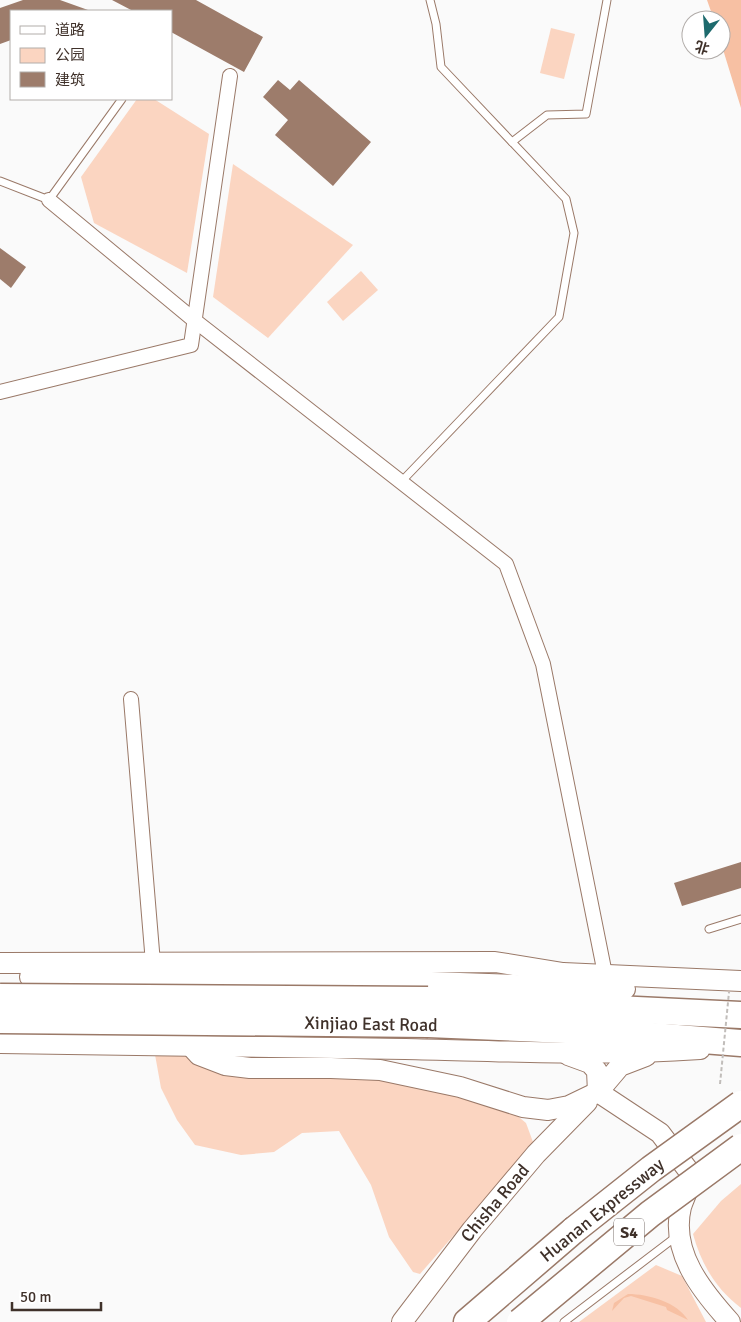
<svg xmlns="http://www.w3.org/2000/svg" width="741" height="1322" font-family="Signika,'Noto Sans SC',sans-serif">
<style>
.green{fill:#fbd5c1}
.water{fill:#f7c0a3}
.building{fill:#9d7c6b}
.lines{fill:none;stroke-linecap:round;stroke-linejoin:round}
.lane-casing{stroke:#9a7968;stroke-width:9}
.street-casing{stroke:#9a7968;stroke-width:16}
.secondary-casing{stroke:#9a7968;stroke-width:22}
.highway-casing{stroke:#9a7968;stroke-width:29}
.lane{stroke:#fff;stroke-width:7}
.street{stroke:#fff;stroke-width:14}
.secondary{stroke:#fff;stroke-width:20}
.highway{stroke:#fff;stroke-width:26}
.highway-bridge-casing{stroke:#9a7968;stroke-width:29;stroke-linecap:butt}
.path-bridge{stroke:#c1bdba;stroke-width:2;stroke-dasharray:4 2.5;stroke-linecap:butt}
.highway-bridge{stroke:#fff;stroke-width:26}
.labels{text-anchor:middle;stroke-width:4;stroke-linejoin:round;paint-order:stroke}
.shield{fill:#fff;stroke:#796f6a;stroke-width:1}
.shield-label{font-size:16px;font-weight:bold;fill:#3f312a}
.street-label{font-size:18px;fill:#3f312a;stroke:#fff}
</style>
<rect width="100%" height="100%" fill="#fafafa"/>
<!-- green -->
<g class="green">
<path d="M551 28 575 34 564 79 540 73Z"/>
<path d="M137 99H154L209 134 187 273 94 223 81 177Z"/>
<path d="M233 164 353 245 268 338 213 297Z"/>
<path d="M361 271 378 290 343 321 327 302Z"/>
<path d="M154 1049H168L198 1062 337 1073 421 1083 514 1113 526 1123 533 1142 516 1164 420 1274 413 1272 389 1237 371 1185 339 1131 302 1133 274 1152 241 1155 195 1145 177 1120 161 1088Z"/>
<path d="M741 1184V1308C716 1289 701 1264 693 1234L721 1201Z"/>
<path d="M656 1265 682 1276 706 1322H579Z"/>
</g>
<!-- water -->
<g class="water">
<path d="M707 0H741V108L721 43V20H714Z"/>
<path d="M628 1294C648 1294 677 1302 688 1320L667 1310 666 1307 631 1296 624 1298 612 1311 614 1303Z"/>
</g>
<!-- building -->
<g class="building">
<path d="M23 0H60L88 10 11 11V40L0 44V8Z"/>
<path d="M112 0H196L263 37 244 72 171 32V11H133Z"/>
<path d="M278 80 290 90 299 80 371 142 333 186 275 135 288 120 263 97Z"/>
<path d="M0 248 26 267 11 288 0 279Z"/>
<path d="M741 862V888L682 906 674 883Z"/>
</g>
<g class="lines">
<defs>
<g id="lane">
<path d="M512 142 547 115 586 114 607 0"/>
<path d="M0 181 49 200 122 99"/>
<path d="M401 482 559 317 574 233 566 199 441 67 436 24 430 0"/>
<path d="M709 929 741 919"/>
<path d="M564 1322 677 1236"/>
</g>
<g id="street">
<path d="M49 200 194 320 506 564 543 664 605 974"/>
<path d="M0 392 191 345 230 76"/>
<path d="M131 699 153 963"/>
</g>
<g id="secondary">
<path d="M0 963 495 962 563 973 741 981"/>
<path d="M30 977 374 980 625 989"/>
<path d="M0 1043C135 1044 270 1046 405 1049 503 1051 602 1056 700 1049"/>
<path d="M188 1043 199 1055 225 1065 250 1068H331L380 1070 460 1087 523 1107 548 1110 569 1106 598 1092 620 1066 646 1056"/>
<path d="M568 1055 590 1063 597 1071 598 1092"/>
<path d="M598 1092 660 1133 688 1170C693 1184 685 1194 681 1207 670 1252 702 1291 730 1322"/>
<path d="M402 1322 472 1230 536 1154 587 1102"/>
</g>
<g id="highway">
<path d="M428 1000 741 1015"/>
<path d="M428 1024 589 1031 741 1043"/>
<path d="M467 1322 574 1230"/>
</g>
</defs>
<!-- lane casing -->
<use href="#lane" class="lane-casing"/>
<!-- street casing -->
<use href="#street" class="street-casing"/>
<!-- secondary casing -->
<use href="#secondary" class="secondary-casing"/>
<!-- highway casing -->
<use href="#highway" class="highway-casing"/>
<!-- lane -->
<use href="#lane" class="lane"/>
<!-- street -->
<use href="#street" class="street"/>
<!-- secondary -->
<use href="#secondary" class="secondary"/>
<!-- highway -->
<use href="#highway" class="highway"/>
<defs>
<g id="highway-bridge">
<path d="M0 997 428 1000"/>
<path d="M0 1020 428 1024"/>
<path d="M574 1230 651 1169 741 1104"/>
<path d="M520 1322 650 1214 741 1147"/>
</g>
</defs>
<!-- highway-bridge casing -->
<use href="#highway-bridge" class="highway-bridge-casing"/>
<!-- path-bridge -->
<path class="path-bridge" d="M720 1084 729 992"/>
<!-- highway-bridge -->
<use href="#highway-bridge" class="highway-bridge"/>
</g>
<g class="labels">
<!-- shield labels -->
<rect class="shield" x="614" y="1218.5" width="30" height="27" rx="4"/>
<g class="shield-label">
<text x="629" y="1238">S4</text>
</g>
<!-- street labels -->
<g class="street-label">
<text transform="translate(371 1024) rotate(1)" y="6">Xinjiao East Road</text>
<text transform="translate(495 1203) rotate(-50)" y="6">Chisha Road</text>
<text transform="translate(602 1210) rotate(-39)" y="6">Huanan Expressway</text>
</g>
</g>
<!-- legend -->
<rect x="10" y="10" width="162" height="90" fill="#ffffff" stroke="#b2adaa"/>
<rect x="20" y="26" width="25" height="8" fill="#ffffff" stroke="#b2adaa"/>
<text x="55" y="35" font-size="15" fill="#3f312a">道路</text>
<rect x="20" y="48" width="25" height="15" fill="#fbd5c1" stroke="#b2adaa"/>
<text x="55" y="60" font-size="15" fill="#3f312a">公园</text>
<rect x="20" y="72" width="25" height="15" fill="#9d7c6b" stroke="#b2adaa"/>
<text x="55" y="85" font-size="15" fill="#3f312a">建筑</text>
<!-- north arrow -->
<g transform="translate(706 35) rotate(197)"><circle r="24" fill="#ffffff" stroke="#b2adaa"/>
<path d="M0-4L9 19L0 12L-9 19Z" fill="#1d6a6d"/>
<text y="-8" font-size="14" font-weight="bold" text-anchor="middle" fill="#3f312a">北</text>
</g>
<!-- scale -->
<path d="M12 1302v8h89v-8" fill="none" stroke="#3f312a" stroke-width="2.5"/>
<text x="20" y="1302" font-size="15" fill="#3f312a" stroke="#ffffff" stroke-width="4" paint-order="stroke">50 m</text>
</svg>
